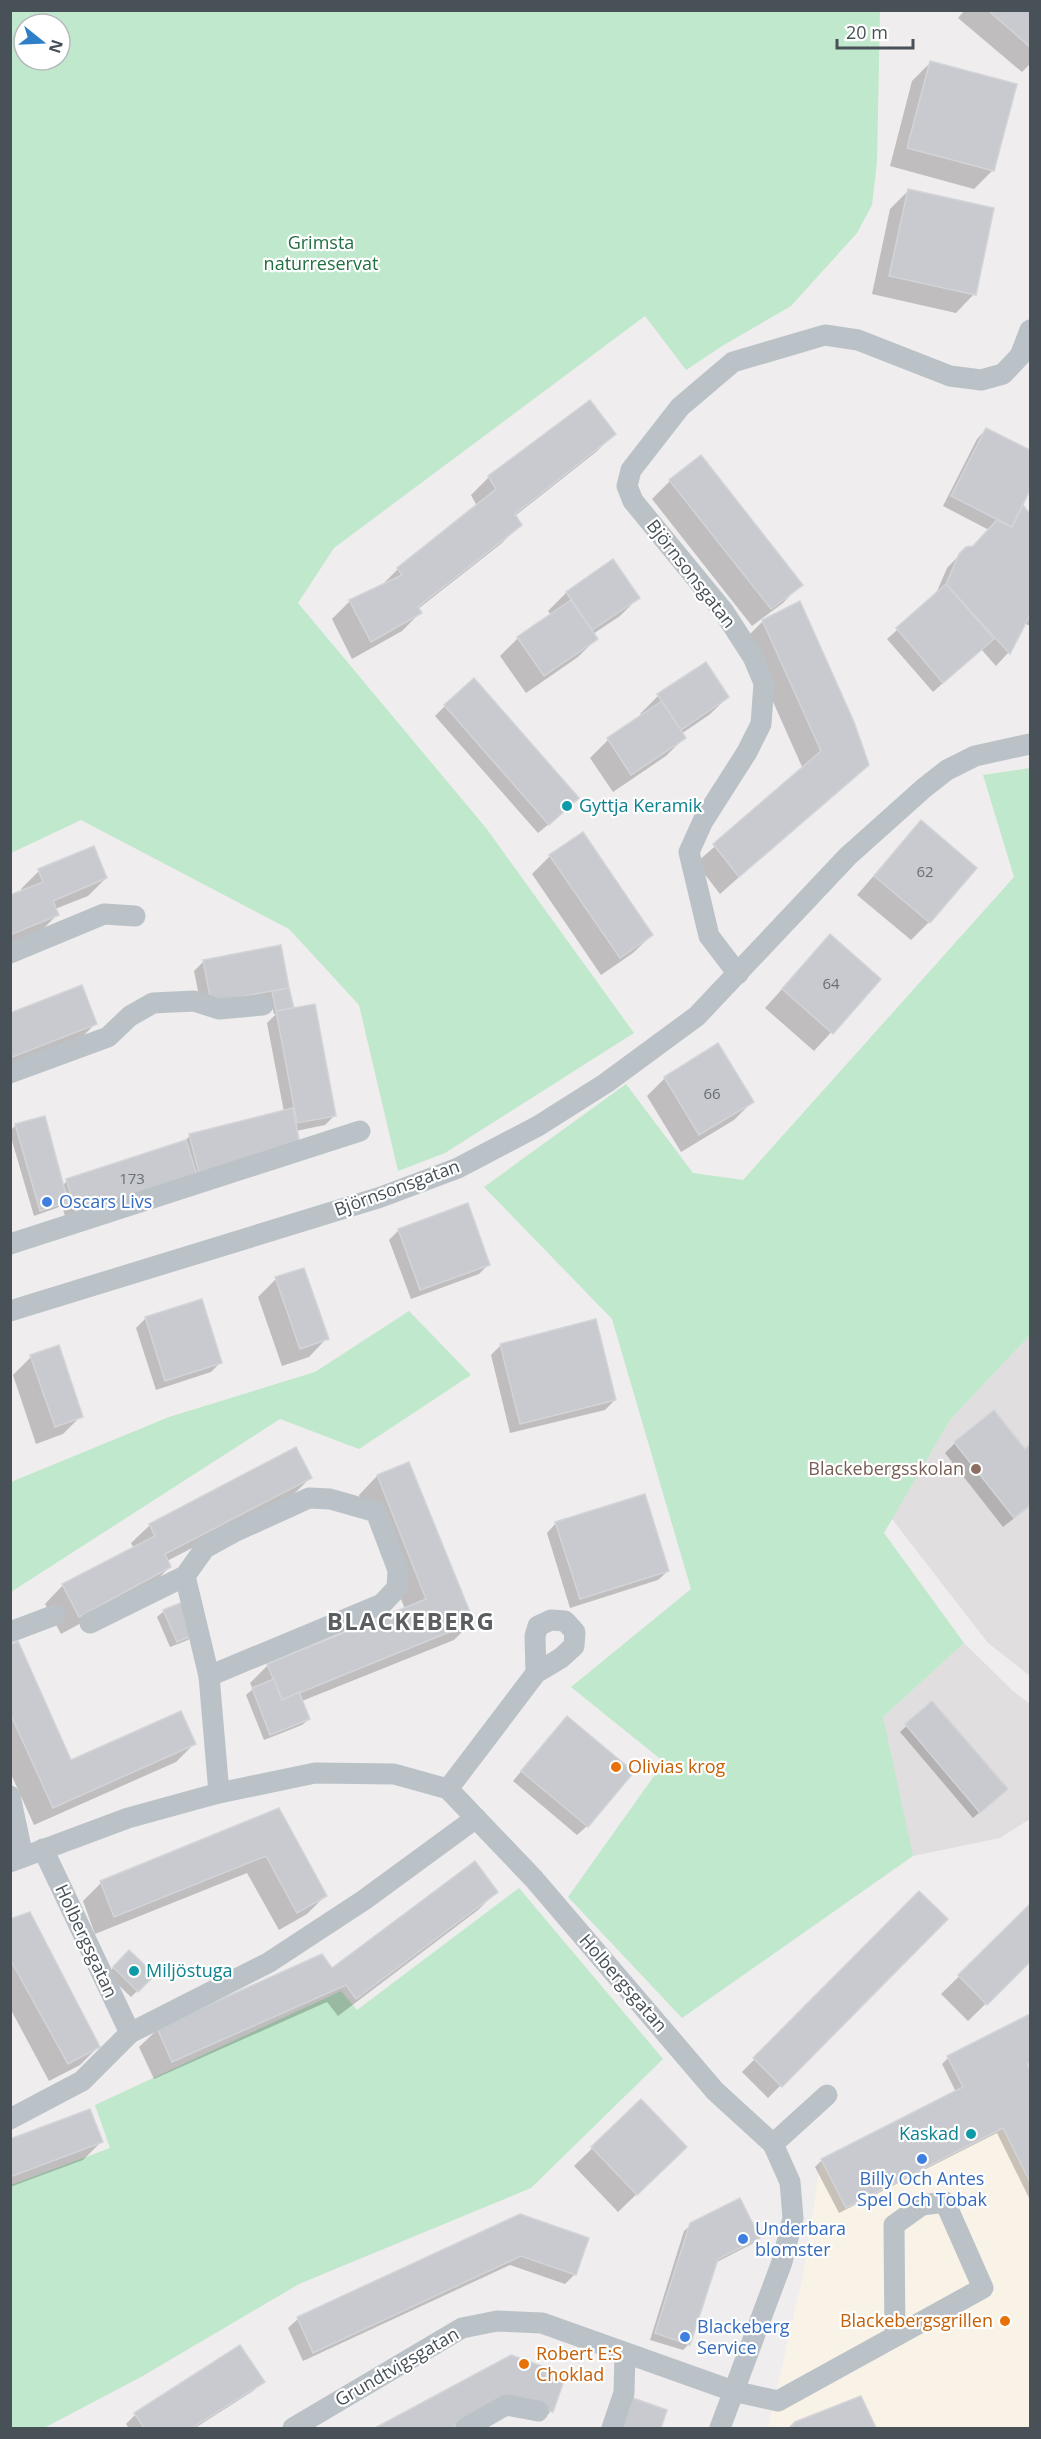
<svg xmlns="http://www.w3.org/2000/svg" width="1041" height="2439" font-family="'Open Sans',sans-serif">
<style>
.commercial{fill:#f9f2e7}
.education{fill:#e0dede}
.green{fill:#c0e8cc;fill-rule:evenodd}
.shadow{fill:#0003}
.building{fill:#c8cacf;stroke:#d2d4d8;stroke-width:1.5}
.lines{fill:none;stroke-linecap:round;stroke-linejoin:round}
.street{stroke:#bac2c8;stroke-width:21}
.culture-dot{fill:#0f9aa8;stroke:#fff;stroke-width:2}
.shop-dot{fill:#3f7fe0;stroke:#fff;stroke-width:2}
.education-dot{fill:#8d6e63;stroke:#fff;stroke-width:2}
.food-dot{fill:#e8710a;stroke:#fff;stroke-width:2}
.labels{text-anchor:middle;stroke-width:4.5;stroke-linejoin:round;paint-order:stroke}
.number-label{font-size:15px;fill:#686f76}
.park-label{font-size:18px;fill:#226f41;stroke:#fff}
.street-label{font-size:18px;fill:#485158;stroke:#fff}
.culture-label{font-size:18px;fill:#0d838f;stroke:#fff;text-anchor:start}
.shop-label{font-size:18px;fill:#366cbe;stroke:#fff;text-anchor:start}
.education-label{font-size:18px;fill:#785e54;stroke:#fff;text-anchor:end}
.food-label{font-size:18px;fill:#c56008;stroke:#fff;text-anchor:start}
.district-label{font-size:24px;font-weight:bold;letter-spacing:1.5px;fill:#5a5e61;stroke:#fff}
</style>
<rect width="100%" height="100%" fill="#efeded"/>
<!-- commercial -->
<path class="commercial" d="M1030 2014V2062L1027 2064 1030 2071V2428H768L803 2275 821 2159 963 2087 947 2056Z"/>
<!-- education -->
<g class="education">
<path d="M1030 1335V1676L988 1643 892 1519 950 1420Z"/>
<path d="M964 1643 1013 1691 1030 1704V1819L1000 1838 913 1856 808 1920 883 1717Z"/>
</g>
<!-- green -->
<g class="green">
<path d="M10 11H880L877 162 872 205 857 233 791 306 722 346 686 370 645 316 334 548 298 603 486 828 634 1033 445 1153 398 1171 359 1005 289 929 81 820 11 853ZM24 24H60V60H24Z"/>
<path d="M1030 768V1335L950 1420 884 1533 964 1643 883 1717 913 1856 682 2018 568 1897 664 1762 571 1687 691 1589 612 1319 484 1187 626 1084 693 1173 743 1180 1014 877 983 775Z"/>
<path d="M409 1311 471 1375 359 1449 280 1419 11 1592V1482L169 1417 315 1372Z"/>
<path d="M519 1888 663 2059 531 2188 299 2284 141 2377 44 2428H11V2185L110 2148 95 2105 341 1991 357 2010Z"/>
</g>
<!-- shadow -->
<g class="shadow">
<path d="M965 10H1030V64L1022 72 958 18Z"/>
<path d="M930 63 993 170 974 189 890 166 912 81Z"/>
<path d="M908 191 974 294 956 313 872 294 890 209Z"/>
<path d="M589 402 614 434 596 452 515 516 520 524 502 543 418 609 420 613 402 631 352 659 332 619 350 601 381 586 398 569 477 506 471 495 489 477Z"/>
<path d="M986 429 1030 452V487L1021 505 1030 516V626L1024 623 1008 653 996 666 981 649 933 692 887 639 935 596 947 568 966 548 973 547 989 530 943 506 977 439Z"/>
<path d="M670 481 801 584 783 603 752 626 652 499Z"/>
<path d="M613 561 638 598 620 616 593 634 596 639 578 657 526 693 500 656 518 638 551 615 548 611 566 593Z"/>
<path d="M763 621 867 764 720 894 696 863 803 769 745 639Z"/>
<path d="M705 664 728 697 709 715 681 734 684 738 666 756 613 792 590 758 608 740 642 717 640 714 658 696Z"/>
<path d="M445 706 568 808 538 833 435 716Z"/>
<path d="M921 822 929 922 911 940 857 895Z"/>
<path d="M583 834 652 935 633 953 601 975 532 874 550 856Z"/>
<path d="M39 871 106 878 88 896 55 909 57 915 39 933 10 945V897L22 892 21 889Z"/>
<path d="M830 936 879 980 814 1051 765 1008Z"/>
<path d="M280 947 292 1008 334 1116 325 1125 296 1131 298 1144 68 1226 62 1206 34 1216 10 1134V1131L16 1125 62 1186 67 1181 182 1143 190 1136 284 1112 267 1023 276 1014H274L270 999 202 1011 194 971 204 961Z"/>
<path d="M10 1015 95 1024 77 1042 10 1068Z"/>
<path d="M665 1078 752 1102 734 1120 681 1152 647 1096Z"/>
<path d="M399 1230 488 1265 479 1274 411 1299 389 1240Z"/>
<path d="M276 1279 327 1338 309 1357 282 1366 258 1297Z"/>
<path d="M146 1318 220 1363 211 1372 156 1390 136 1328Z"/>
<path d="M501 1345 615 1400 605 1410 510 1433 491 1355Z"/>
<path d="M31 1357 81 1416 63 1434 36 1444 13 1375Z"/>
<path d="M955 1443 1024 1451 1030 1446V1506L1003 1527 945 1453Z"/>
<path d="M409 1464 472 1622 454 1640 302 1701 309 1719 302 1725 264 1740 246 1695 253 1689 250 1683 268 1665 405 1609 359 1495 377 1476Z"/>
<path d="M310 1478 292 1496 167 1561 170 1567 151 1585 61 1634 45 1604 63 1585 134 1549 131 1543 150 1525Z"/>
<path d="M556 1523 668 1571 658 1580 570 1608 547 1533Z"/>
<path d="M164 1611 194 1633 188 1640 170 1647 157 1617Z"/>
<path d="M10 1646 70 1762 194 1744 176 1762 34 1825 10 1772Z"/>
<path d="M932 1703 1000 1795 973 1818 900 1732Z"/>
<path d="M558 1727 587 1826 577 1835 513 1781Z"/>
<path d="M278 1810 326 1895 307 1914 279 1930 247 1873 95 1934 83 1901 101 1883Z"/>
<path d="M496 1892 478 1910 338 2016 327 2002 154 2079 139 2047 158 2029 332 1970Z"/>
<path d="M919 1893 946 1919 768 2098 742 2072Z"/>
<path d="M1030 1907V1961L968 2021 941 1994Z"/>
<path d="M10 1920 98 2047 80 2065 49 2081 10 2008Z"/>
<path d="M129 1952 153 1975 131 1997 107 1974Z"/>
<path d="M1030 2016V2064L1026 2066 1030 2075V2200L997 2133 839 2213 815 2167 822 2160 956 2092 942 2064 948 2058Z"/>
<path d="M641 2101 667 2165 618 2212 574 2166Z"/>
<path d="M10 2140 101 2142 83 2160 10 2187Z"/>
<path d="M520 2216 575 2274 565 2284 510 2265 303 2361 288 2328 298 2319Z"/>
<path d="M691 2225 758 2238 752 2244 715 2263 689 2344 683 2350 650 2340 684 2231Z"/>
<path d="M511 2357 551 2411 542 2421 499 2406 457 2428H378Z"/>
<path d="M263 2382 253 2391 195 2428H129L126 2424 135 2415Z"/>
<path d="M860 2398 874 2428H791L796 2424Z"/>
<path d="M665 2411 659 2428H617Z"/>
</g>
<!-- building -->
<g class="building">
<path d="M988 10H1030V47Z"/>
<path d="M930 61 1017 84 994 171 907 148Z"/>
<path d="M908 189 994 208 976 295 889 276Z"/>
<path d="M590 400 616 434 515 514 522 525 418 607 422 613 371 642 349 600 402 575 397 568 496 489 488 476Z"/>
<path d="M986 428 1030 450V490L1012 527 951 496Z"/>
<path d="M701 455 803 585 771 609 669 480Z"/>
<path d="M1023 505 1030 514V615L1010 654 946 584 959 554 966 547 973 546 997 520 1012 527Z"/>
<path d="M613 559 640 598 592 630 566 592Z"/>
<path d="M946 584 994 639 943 683 896 628Z"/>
<path d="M571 600 598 639 544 676 517 637Z"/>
<path d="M800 601 854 722 869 765 739 877 713 844 821 751 762 620Z"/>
<path d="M706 662 729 697 681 730 657 694Z"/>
<path d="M474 678 579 798 549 825 444 705Z"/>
<path d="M662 701 686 738 631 775 607 738Z"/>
<path d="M921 820 977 868 930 923 874 876Z"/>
<path d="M583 832 653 935 620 958 549 855Z"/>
<path d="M94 846 107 878 53 901 59 915 10 935V895L43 882 38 869Z"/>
<path d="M830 934 881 979 833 1034 782 989Z"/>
<path d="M281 945 289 988 211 1002 203 960Z"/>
<path d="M82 985 97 1024 10 1058V1013Z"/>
<path d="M289 988 294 1008 276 1011 272 991Z"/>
<path d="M315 1004 336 1116 297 1123 276 1011Z"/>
<path d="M718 1043 754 1102 699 1135 664 1077Z"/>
<path d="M293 1108 300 1145 199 1173 189 1134Z"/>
<path d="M45 1116 68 1202 40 1211 15 1124Z"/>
<path d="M186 1140 198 1179 78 1218 66 1179Z"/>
<path d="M468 1203 490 1265 420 1290 398 1229Z"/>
<path d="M304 1268 329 1339 300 1349 275 1277Z"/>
<path d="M202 1299 222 1363 165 1381 145 1317Z"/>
<path d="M596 1319 616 1400 520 1424 500 1344Z"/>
<path d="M59 1345 83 1417 55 1427 30 1355Z"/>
<path d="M994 1410 1025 1449 1030 1444V1505L1014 1518 954 1442Z"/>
<path d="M296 1447 312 1478 165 1554 171 1567 79 1617 62 1584 155 1536 149 1524Z"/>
<path d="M409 1462 474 1622 282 1700 267 1664 426 1599 377 1475Z"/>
<path d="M645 1494 669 1571 580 1599 555 1522Z"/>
<path d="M183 1602 196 1634 177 1642 163 1610Z"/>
<path d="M18 1641 71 1760 181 1711 196 1744 53 1808 10 1713V1645Z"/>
<path d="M274 1679 282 1700 299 1692 310 1719 270 1735 252 1688Z"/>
<path d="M932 1701 1008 1789 980 1813 905 1724Z"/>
<path d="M567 1716 634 1772 588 1827 521 1771Z"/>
<path d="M279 1808 327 1896 297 1913 266 1856 114 1917 100 1881Z"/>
<path d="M475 1861 498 1892 356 1999 346 1985 172 2062 157 2028 322 1954 332 1968Z"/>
<path d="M919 1891 948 1919 782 2087 753 2058Z"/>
<path d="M1030 1904V1962L987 2005 958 1975Z"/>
<path d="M30 1912 100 2047 68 2064 10 1959V1919Z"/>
<path d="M129 1950 155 1975 138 1992 113 1967Z"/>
<path d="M1030 2014V2062L1027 2064 1030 2071V2182L1003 2128 846 2208 821 2159 963 2087 947 2056Z"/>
<path d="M641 2099 687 2147 637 2195 591 2147Z"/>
<path d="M90 2109 103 2142 10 2177V2139Z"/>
<path d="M740 2198 760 2238 718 2259 690 2345 655 2333 690 2223Z"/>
<path d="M520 2214 589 2238 576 2275 521 2256 313 2353 297 2317Z"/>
<path d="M240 2345 265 2382 192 2428H144L134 2413Z"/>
<path d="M511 2355 566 2375 553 2412 510 2397 451 2428H375Z"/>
<path d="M861 2396 876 2428H789L795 2422Z"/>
<path d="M633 2398 667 2410 661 2428H622Z"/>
</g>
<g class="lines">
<!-- street -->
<g class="street">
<path d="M10 953 104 914 135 916"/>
<path d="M738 974 709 936 689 852 703 821 747 752 761 724 764 683 753 657 724 612 633 501 627 486 631 470 680 407 733 362 825 335 858 340 950 376 981 380 1003 374 1020 356 1030 330"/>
<path d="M10 1073 108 1037 130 1016 153 1003 194 1001 219 1009 263 1005"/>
<path d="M10 1244 360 1131"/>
<path d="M10 1311 381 1197 458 1168 538 1126 606 1083 697 1016 848 856 924 788 947 770 975 756 1030 744"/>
<path d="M185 1576 209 1676 219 1793"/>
<path d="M90 1623 185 1576 205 1548 234 1532 309 1498 330 1499 376 1512 398 1570 397 1588 382 1604 209 1676"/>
<path d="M10 1632 55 1615"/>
<path d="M448 1789 536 1673 561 1658 574 1646 575 1632 565 1621 551 1620 538 1626 535 1636 536 1673"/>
<path d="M10 1796 23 1857"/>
<path d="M43 1849 130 2033 268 1963 364 1900 476 1818"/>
<path d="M10 1862 128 1818 219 1793 315 1773 394 1774 448 1789 534 1879 715 2091 773 2144"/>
<path d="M10 2119 82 2081 130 2033"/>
<path d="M293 2428 462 2328 497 2321 542 2323 733 2391 778 2401 983 2288 945 2202 922 2205 894 2225 895 2336"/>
<path d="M466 2428 506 2405 538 2411"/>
<path d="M612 2428 624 2393 625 2353"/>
<path d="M720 2428 782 2262 793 2218 790 2182 773 2144 827 2095"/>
</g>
</g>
<!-- markers -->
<g class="culture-dot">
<circle cx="567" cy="806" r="6"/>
<circle cx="134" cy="1971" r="6"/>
<circle cx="971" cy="2134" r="6"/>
</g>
<g class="shop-dot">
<circle cx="47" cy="1202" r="6"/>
<circle cx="922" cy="2159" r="6"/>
<circle cx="743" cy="2239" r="6"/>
<circle cx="685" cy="2337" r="6"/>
</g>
<circle class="education-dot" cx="976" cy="1469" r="6"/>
<g class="food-dot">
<circle cx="616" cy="1767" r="6"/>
<circle cx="1005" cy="2321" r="6"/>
<circle cx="524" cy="2364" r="6"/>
</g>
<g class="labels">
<!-- number labels -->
<g class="number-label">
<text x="925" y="877">62</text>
<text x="831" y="989">64</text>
<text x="712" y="1099">66</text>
<text x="132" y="1184">173</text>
</g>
<!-- park labels -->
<g class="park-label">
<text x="321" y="249">Grimsta<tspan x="321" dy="21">naturreservat</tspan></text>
</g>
<!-- street labels -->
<g class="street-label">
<text transform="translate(691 574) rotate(52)" y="6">Björnsonsgatan</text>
<text transform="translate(397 1188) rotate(-20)" y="6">Björnsonsgatan</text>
<text transform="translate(86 1941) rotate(65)" y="6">Holbergsgatan</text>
<text transform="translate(623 1983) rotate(49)" y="6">Holbergsgatan</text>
<text transform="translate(397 2367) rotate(-30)" y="6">Grundtvigsgatan</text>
</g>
<!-- culture labels -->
<g class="culture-label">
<text x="579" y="812">Gyttja Keramik</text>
<text x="146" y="1977">Miljöstuga</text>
<text x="959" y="2140" text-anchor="end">Kaskad</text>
</g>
<!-- shop labels -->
<g class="shop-label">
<text x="59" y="1208">Oscars Livs</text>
<text x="922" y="2185" text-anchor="middle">Billy Och Antes<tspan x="922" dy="21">Spel Och Tobak</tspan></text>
<text x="755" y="2235">Underbara<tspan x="755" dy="21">blomster</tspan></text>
<text x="697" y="2333">Blackeberg<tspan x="697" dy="21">Service</tspan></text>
</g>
<!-- education labels -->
<g class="education-label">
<text x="964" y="1475">Blackebergsskolan</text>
</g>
<!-- food labels -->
<g class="food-label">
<text x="628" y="1773">Olivias krog</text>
<text x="993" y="2327" text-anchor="end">Blackebergsgrillen</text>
<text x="536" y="2360">Robert E:S<tspan x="536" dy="21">Choklad</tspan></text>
</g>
<!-- district labels -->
<g class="district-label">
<text x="411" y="1630">BLACKEBERG</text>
</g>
</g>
<!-- border -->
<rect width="1041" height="2439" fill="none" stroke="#485158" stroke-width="24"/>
<!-- north arrow -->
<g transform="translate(42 42) rotate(108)"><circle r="28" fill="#ffffff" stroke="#b6b9bc" stroke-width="1.5"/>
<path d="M0-4.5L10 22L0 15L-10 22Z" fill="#2f7fc7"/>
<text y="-9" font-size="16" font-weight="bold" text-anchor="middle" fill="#485158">N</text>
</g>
<!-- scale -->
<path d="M837 39v9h76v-9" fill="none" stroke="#485158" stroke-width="3"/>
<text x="846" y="39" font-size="18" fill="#485158" stroke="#ffffff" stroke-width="4.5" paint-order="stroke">20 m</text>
</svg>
